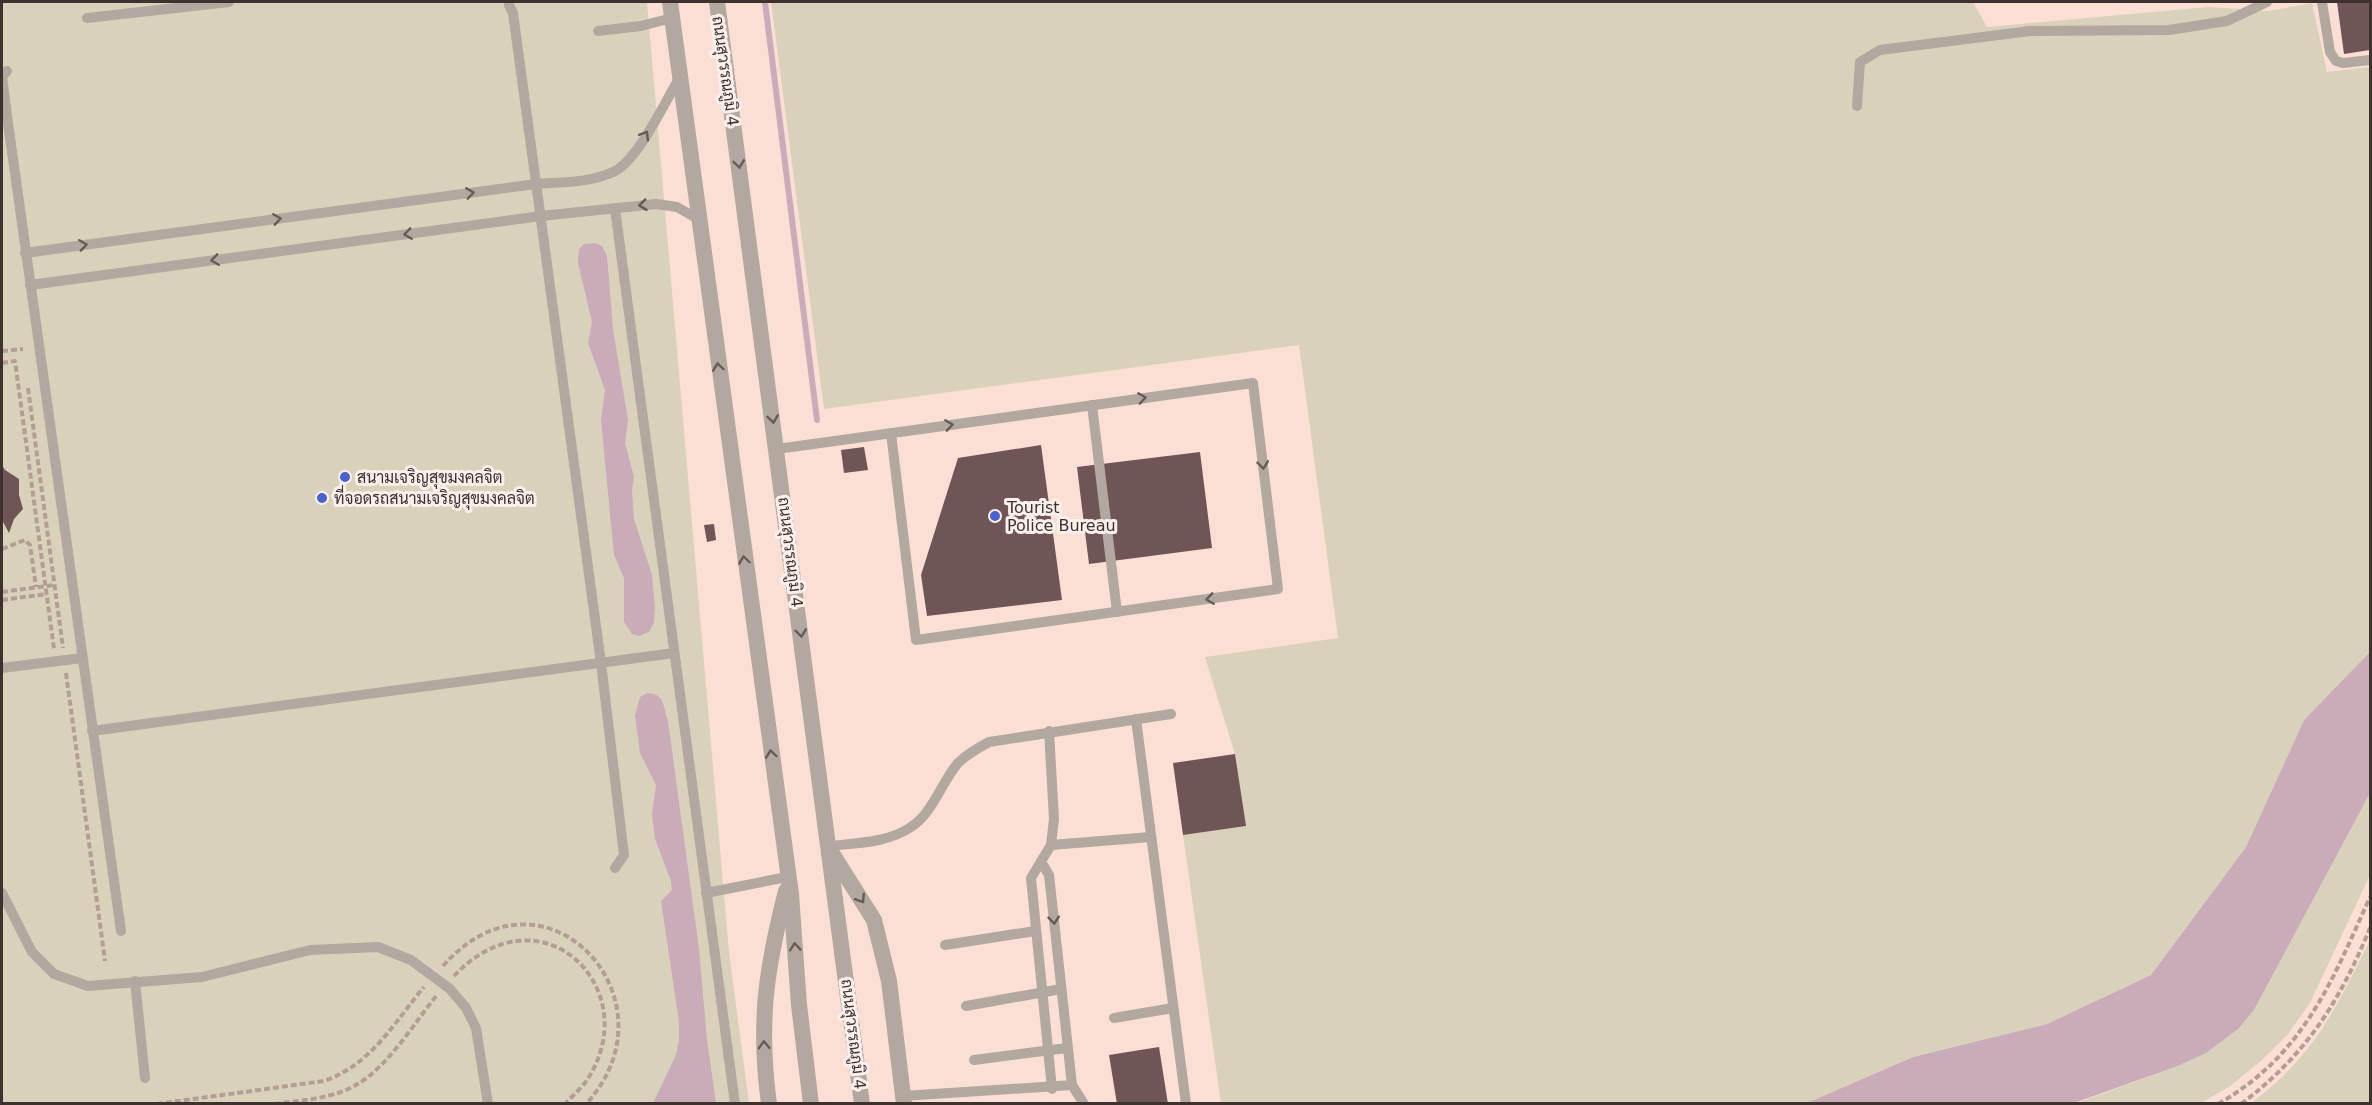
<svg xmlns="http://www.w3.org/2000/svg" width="2372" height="1105" font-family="'DejaVu Sans',Sarabun,sans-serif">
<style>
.green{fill:#d9d2ba}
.water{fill:#caabb9}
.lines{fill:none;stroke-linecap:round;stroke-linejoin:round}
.stream{stroke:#caabb9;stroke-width:6}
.building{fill:#6f5556}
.path{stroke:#b39d95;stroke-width:4;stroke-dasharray:6 3;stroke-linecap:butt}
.service{stroke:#b1a9a0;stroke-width:10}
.minor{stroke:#b1a9a0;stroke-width:16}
.oneway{stroke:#665c56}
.poi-dot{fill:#4760d4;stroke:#fcf0ec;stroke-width:2}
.labels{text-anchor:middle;stroke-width:6;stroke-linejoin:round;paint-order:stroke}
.street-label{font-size:16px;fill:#3d322e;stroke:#fcf0ec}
.poi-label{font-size:16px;fill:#3d322e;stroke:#fcf0ec;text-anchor:start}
</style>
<rect width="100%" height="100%" fill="#fbdfd4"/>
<!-- green -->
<g class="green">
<path d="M2 2H647L729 952 749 1103H2Z"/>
<path d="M771 2H1973L1987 27 2208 7 2269 11 2312 3 2327 72 2370 67V652L2304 720 2246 847 2151 975 2047 1024 1913 1057 1807 1103H1221L1183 835 1245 826 1235 754 1205 657 1338 638 1299 345 824 409Z"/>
<path d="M2370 793V875L2310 1003 2288 1034 2261 1061 2229 1087 2201 1103 2074 1104 2175 1067 2254 1010Z"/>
<path d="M2370 940V1103H2251C2315 1055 2335 1010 2370 940Z"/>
</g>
<!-- water -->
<g class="water">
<path d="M595 243 602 246 607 256 613 329 628 420 625 443 634 477 632 490 634 519 652 575 655 608 654 623 649 632 639 636 632 634 624 622V578L614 555 601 420 605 390 588 343 592 322 578 263 579 249 584 244Z"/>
<path d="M2370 652V793L2254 1010 2238 1029 2206 1053 2175 1067 2074 1103H1807L1913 1057 2047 1024 2151 975 2246 847 2304 720Z"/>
<path d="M648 693C665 694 663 707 668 721L699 949 707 1040 716 1103H653L676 1055 679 1040V1022L661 901 672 890 671 881 655 839 652 814 656 785 640 753 635 715 640 697Z"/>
</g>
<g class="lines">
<!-- stream -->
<path class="stream" d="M765 2 817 420"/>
</g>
<!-- building -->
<g class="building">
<path d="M2337 2H2370V50L2344 54Z"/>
<path d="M1041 445 1062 600 927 616 921 575 958 458Z"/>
<path d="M864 447 868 470 844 473 841 450Z"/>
<path d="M1200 452 1212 548 1089 564 1077 467Z"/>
<path d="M2 465 5 470 19 479V495L23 509 14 519 9 533 2 520Z"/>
<path d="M714 524 716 540 707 542 704 525Z"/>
<path d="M1235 754 1246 826 1183 835 1173 763Z"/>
<path d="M1159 1047 1168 1104H1117L1109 1055Z"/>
</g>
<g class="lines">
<!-- path -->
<g class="path">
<path d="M2 351 23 349"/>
<path d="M2 363 15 361 54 649"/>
<path d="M28 388 63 648"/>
<path d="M2 549 25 540 30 545 36 587"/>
<path d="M2 592 54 585"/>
<path d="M2 600 47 594"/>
<path d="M66 673 105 961"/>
<path d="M443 966C544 851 682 1000 586 1104"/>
<path d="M454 976C541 884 647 989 587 1080 581 1089 572 1096 565 1104"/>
<path d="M157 1104 324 1081C372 1064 393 1024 424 987"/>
<path d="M275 1104C301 1100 332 1099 356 1085 387 1068 415 1022 437 995"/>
<path d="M2218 1104C2304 1055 2332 981 2370 897"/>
<path d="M2241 1104C2306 1055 2339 1003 2370 928"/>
</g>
<!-- service -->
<g class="service">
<path d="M2322 2 2330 52 2336 61 2343 63 2370 60"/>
<path d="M509 5 513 13 601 663 624 855 615 868"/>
<path d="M87 18 229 2"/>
<path d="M598 31 641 26 672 18"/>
<path d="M7 71 2 77 8 123 121 931"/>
<path d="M1857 106 1860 62 1880 50 2030 31 2169 30 2227 21 2267 2"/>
<path d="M615 209 735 1104"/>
<path d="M25 253 536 184C561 182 590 183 613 172 638 161 664 103 679 79"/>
<path d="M30 285 541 216 656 204 677 207 698 219"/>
<path d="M1092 405 1117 612"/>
<path d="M777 449 1253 383 1278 589 916 640 891 433"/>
<path d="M2 668 82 658"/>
<path d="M1136 719 1186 1104"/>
<path d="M92 731 674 653"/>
<path d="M1049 731 1054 819 1051 845 1031 878 1052 1089"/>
<path d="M1051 845 1151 837"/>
<path d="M829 846C856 843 888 843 911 827 933 813 941 783 958 763 967 754 978 748 989 742L1171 714"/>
<path d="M2 893 32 952 54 974 88 986 202 977 310 950 378 947 411 960 450 989 466 1008 476 1028 488 1104"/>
<path d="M706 893 787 877"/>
<path d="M945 945 1035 931"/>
<path d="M135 981 145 1078"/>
<path d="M966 1006 1061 989"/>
<path d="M1114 1018 1173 1008"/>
<path d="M974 1060 1067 1048"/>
<path d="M1072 1085 1084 1104"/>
<path d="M903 1096 1072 1085 1049 875 1042 863"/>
</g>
<!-- minor -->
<g class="minor">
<path d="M670 2 791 894 799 1005 811 1104"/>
<path d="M717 2 862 1104"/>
<path d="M833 855 874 920 889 981 904 1104"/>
<path d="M769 1104C758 1023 766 969 786 891"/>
</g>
</g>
<!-- one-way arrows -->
<defs><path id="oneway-chevron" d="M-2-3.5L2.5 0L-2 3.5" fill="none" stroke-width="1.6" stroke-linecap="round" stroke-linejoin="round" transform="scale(1.5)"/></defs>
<g class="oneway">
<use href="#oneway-chevron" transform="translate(645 135) rotate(-58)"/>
<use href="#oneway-chevron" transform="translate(739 164) rotate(82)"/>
<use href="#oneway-chevron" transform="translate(470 193) rotate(-8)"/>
<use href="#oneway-chevron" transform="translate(643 205) rotate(173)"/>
<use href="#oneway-chevron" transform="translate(277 219) rotate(-8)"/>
<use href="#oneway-chevron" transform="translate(408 234) rotate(172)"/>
<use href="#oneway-chevron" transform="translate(83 245) rotate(-8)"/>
<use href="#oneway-chevron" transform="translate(215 260) rotate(172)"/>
<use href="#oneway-chevron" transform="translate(718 367) rotate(-98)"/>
<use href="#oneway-chevron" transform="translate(1142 398) rotate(-8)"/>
<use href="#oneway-chevron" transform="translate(773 419) rotate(82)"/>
<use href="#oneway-chevron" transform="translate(949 425) rotate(-8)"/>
<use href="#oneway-chevron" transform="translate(1263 465) rotate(83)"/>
<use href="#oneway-chevron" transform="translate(744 560) rotate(-98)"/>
<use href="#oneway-chevron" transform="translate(1210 599) rotate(172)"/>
<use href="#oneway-chevron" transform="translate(801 633) rotate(83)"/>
<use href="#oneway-chevron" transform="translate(771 754) rotate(-98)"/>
<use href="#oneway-chevron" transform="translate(861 899) rotate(58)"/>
<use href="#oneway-chevron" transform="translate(1054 920) rotate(84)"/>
<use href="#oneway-chevron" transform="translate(795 947) rotate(-94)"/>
<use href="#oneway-chevron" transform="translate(764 1045) rotate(-92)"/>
</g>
<!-- markers -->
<g class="poi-dot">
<circle cx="345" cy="477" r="6"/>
<circle cx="322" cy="498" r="6"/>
<circle cx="995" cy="516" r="6"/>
</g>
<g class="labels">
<!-- street labels -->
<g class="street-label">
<text transform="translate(726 71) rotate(82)" y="6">ถนนสุวรรณภูมิ 4</text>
<text transform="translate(791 552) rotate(83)" y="6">ถนนสุวรรณภูมิ 4</text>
<text transform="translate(854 1034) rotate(83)" y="6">ถนนสุวรรณภูมิ 4</text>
</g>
<!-- poi labels -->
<g class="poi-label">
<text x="357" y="483">สนามเจริญสุขมงคลจิต</text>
<text x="334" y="504">ที่จอดรถสนามเจริญสุขมงคลจิต</text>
<text x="1007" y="513">Tourist<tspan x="1007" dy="18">Police Bureau</tspan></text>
</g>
</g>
<!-- border -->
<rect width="2372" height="1105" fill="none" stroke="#3d322e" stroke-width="6"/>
</svg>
